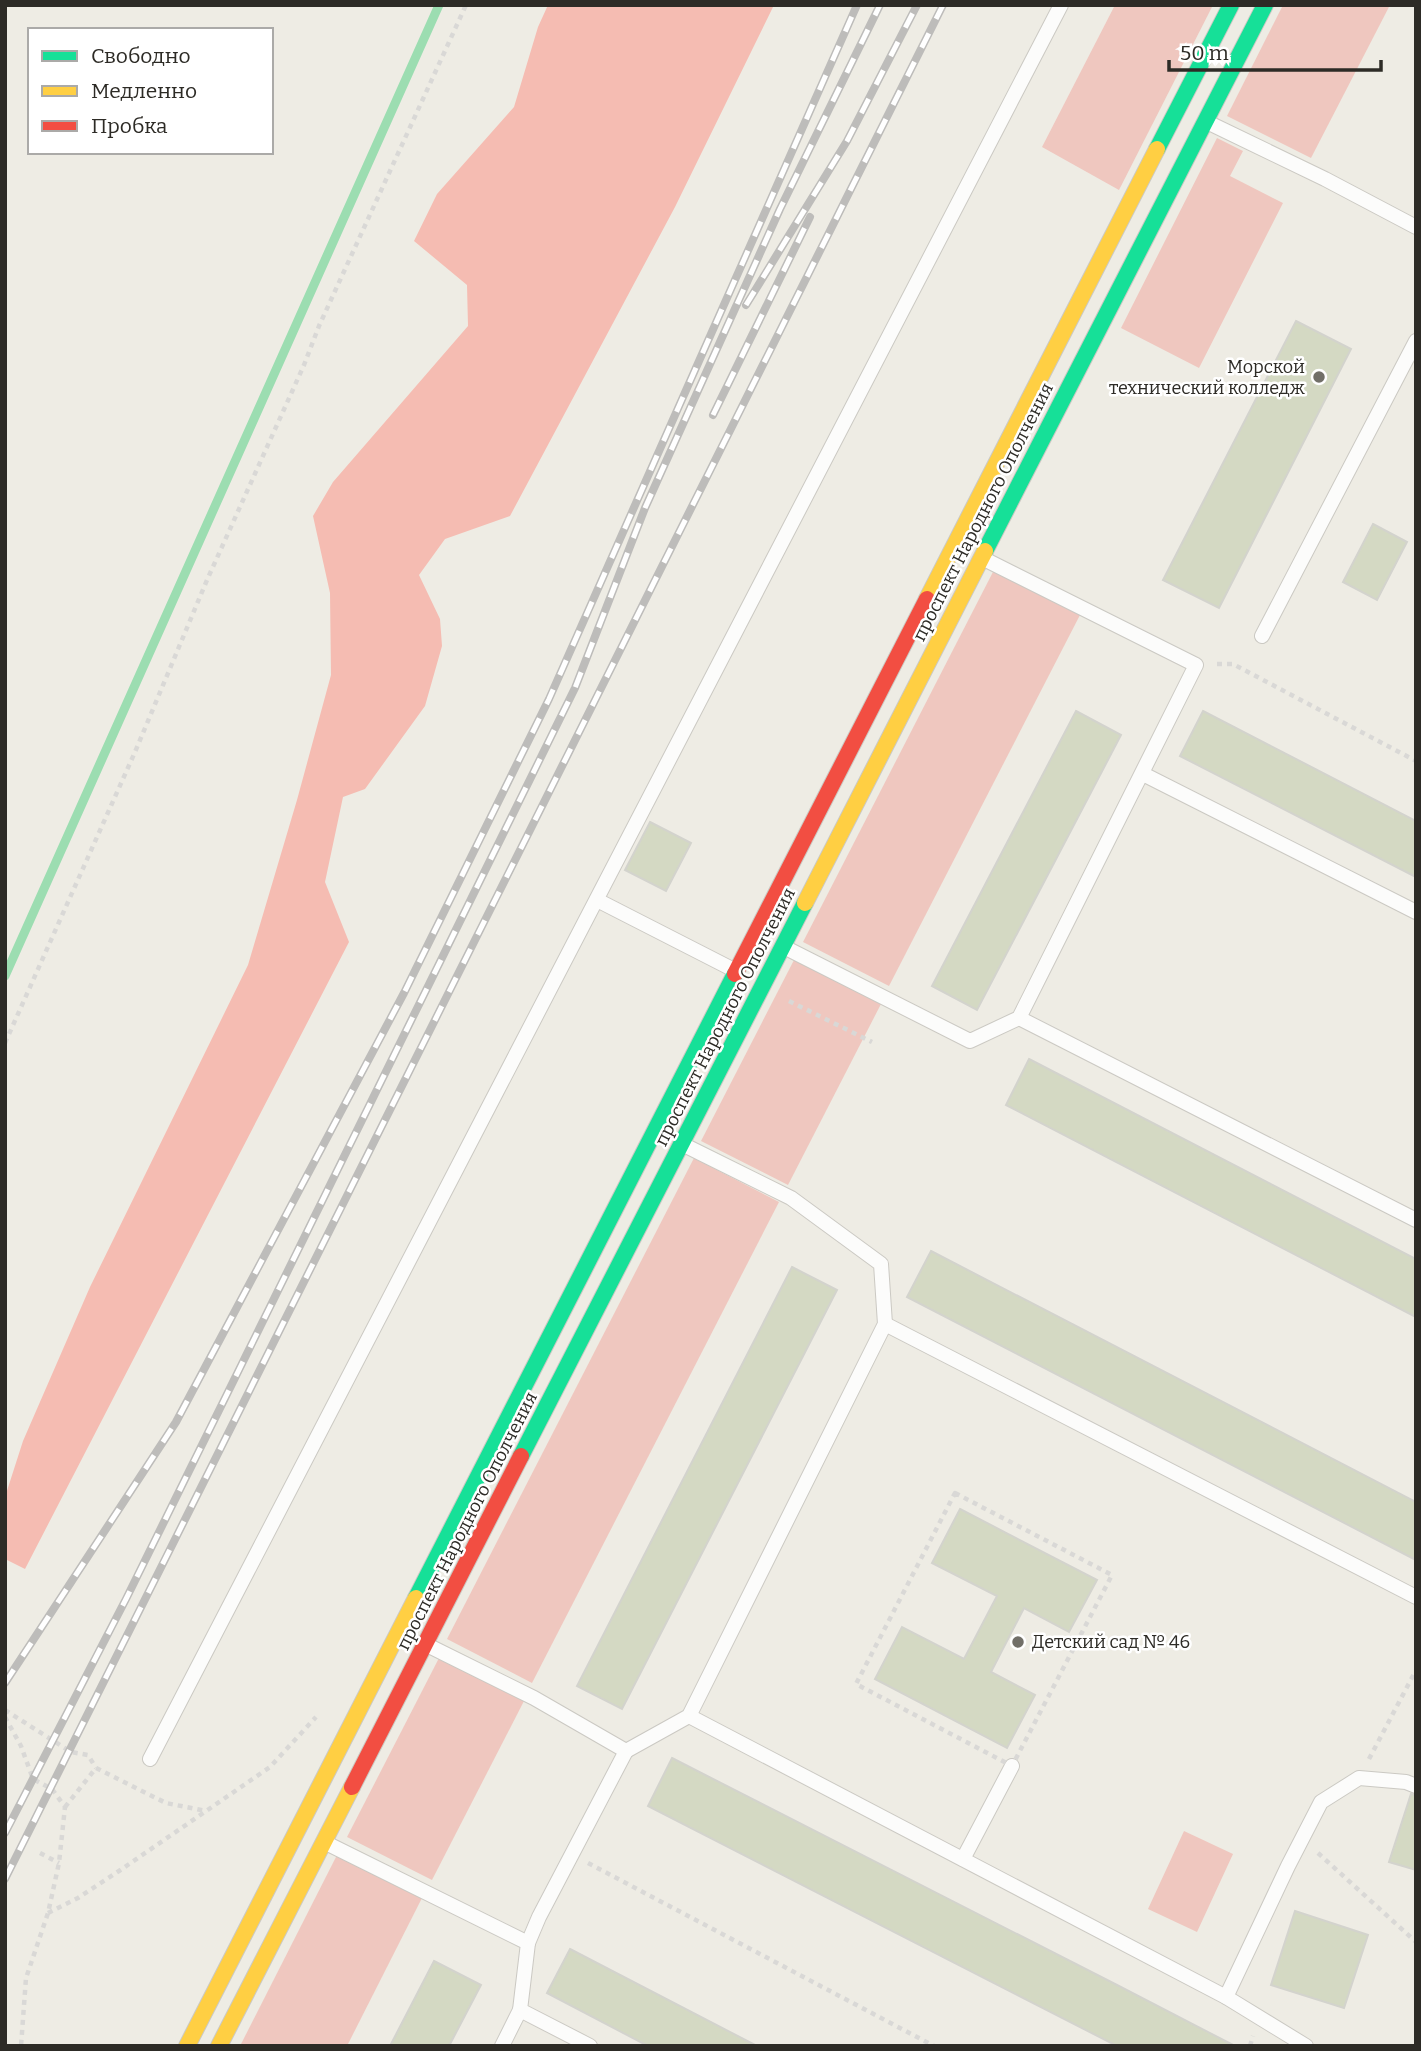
<svg xmlns="http://www.w3.org/2000/svg" width="1421" height="2051" font-family="Bitter,serif">
<style>
.green{fill:#efc7bf}
.forest{fill:#f5bcb2}
.lines{fill:none;stroke-linecap:round;stroke-linejoin:round}
.stream{stroke:#9cddb1;stroke-width:9}
.building{fill:#d4d9c3;stroke:#d3d3cd;stroke-width:2}
.lane-casing{stroke:#cbc9c3;stroke-width:16}
.fast-casing{stroke:#cbc9c3;stroke-width:18}
.slow-casing{stroke:#cbc9c3;stroke-width:18}
.jam-casing{stroke:#cbc9c3;stroke-width:18}
.path{stroke:#d9d8d6;stroke-width:4.5;stroke-dasharray:5 5;stroke-linecap:butt}
.lane{stroke:#fcfcfb;stroke-width:14}
.fast{stroke:#16e098;stroke-width:16}
.slow{stroke:#ffcf43;stroke-width:16}
.jam{stroke:#f24e42;stroke-width:16}
.rail-casing{stroke:#bdbcba;stroke-width:8}
.rail{stroke:#fff;stroke-width:5;stroke-dasharray:16;stroke-linecap:butt}
.poi-dot{fill:#716f68;stroke:#fff;stroke-width:2.5}
.labels{text-anchor:middle;stroke-width:5;stroke-linejoin:round;paint-order:stroke}
.poi-label{font-size:18px;fill:#2d2b26;stroke:#fff;text-anchor:end}
.street-label{font-size:18px;fill:#2d2b26;stroke:#fff}
</style>
<rect width="100%" height="100%" fill="#eeece4"/>
<!-- green -->
<g class="green">
<path d="M1115 5H1213L1119 190 1042 147Z"/>
<path d="M1283 5H1390L1311 158 1227 116Z"/>
<path d="M1217 138 1243 151 1230 176 1283 203 1199 368 1121 328Z"/>
<path d="M994 570 1080 615 889 986 803 942Z"/>
<path d="M794 960 881 1004 788 1185 701 1141Z"/>
<path d="M694 1158 779 1202 532 1683 447 1639Z"/>
<path d="M439 1658 524 1701 432 1880 347 1837Z"/>
<path d="M1184 1831 1233 1854 1197 1932 1148 1909Z"/>
<path d="M337 1855 422 1898 347 2046H240Z"/>
</g>
<!-- forest -->
<path class="forest" d="M548 5H774L675 207 510 516 445 539 419 575 440 619 442 646 425 706 365 789 343 797 325 882 349 942 25 1569 5 1559V1497L23 1441 90 1287 248 965 297 800 331 675 330 593 313 516 333 482 468 326 467 285 414 241 437 194 514 107 538 27Z"/>
<g class="lines">
<!-- stream -->
<path class="stream" d="M5 976 439 5"/>
</g>
<!-- building -->
<g class="building">
<path d="M1296 321 1351 349 1219 608 1163 580Z"/>
<path d="M1373 524 1407 542 1377 600 1343 582Z"/>
<path d="M1076 711 1121 735 977 1010 932 986Z"/>
<path d="M1203 711 1416 821V877L1180 756Z"/>
<path d="M650 822 691 843 666 891 625 870Z"/>
<path d="M1029 1059 1416 1259V1317L1006 1105Z"/>
<path d="M931 1251 1416 1502V1560L907 1297Z"/>
<path d="M792 1267 837 1290 622 1709 577 1686Z"/>
<path d="M960 1509 1097 1580 1069 1632 1024 1608 991 1672 1035 1695 1007 1748 875 1679 902 1627 964 1659 997 1596 932 1563Z"/>
<path d="M672 1758 1117 1985 1235 2046H1117L648 1806Z"/>
<path d="M1411 1794 1416 1795V1870L1389 1862Z"/>
<path d="M1295 1911 1368 1935 1344 2008 1271 1985Z"/>
<path d="M570 1949 757 2046H648L547 1993Z"/>
<path d="M434 1961 481 1985 449 2046H390Z"/>
</g>
<g class="lines">
<defs>
<g id="lane">
<path d="M1207 122 1325 179 1416 227"/>
<path d="M1262 636 1416 341"/>
<path d="M1143 774 1416 912"/>
<path d="M597 900 736 971"/>
<path d="M784 947 970 1041 1019 1018 1196 665 982 558"/>
<path d="M1019 1018 1416 1220"/>
<path d="M885 1324 1416 1597"/>
<path d="M427 1645 534 1698 626 1751 689 1716 885 1324 881 1264 791 1198 684 1145"/>
<path d="M689 1716 1226 1997 1306 2046"/>
<path d="M150 1759 1061 5"/>
<path d="M324 1842 528 1943 520 2010 590 2046"/>
<path d="M963 1859 1012 1766"/>
<path d="M528 1943 539 1917 626 1751"/>
<path d="M1226 1997 1288 1866 1321 1802 1359 1778 1406 1782 1416 1786"/>
<path d="M502 2046 520 2010"/>
</g>
<g id="fast">
<path d="M1157 149 1231 5"/>
<path d="M985 551 1265 5"/>
<path d="M521 1456 805 903"/>
<path d="M416 1598 735 974"/>
</g>
<g id="slow">
<path d="M927 599 1157 149"/>
<path d="M805 903 985 551"/>
<path d="M187 2046 416 1598"/>
<path d="M219 2046 352 1787"/>
</g>
<g id="jam">
<path d="M735 974 927 599"/>
<path d="M352 1787 521 1456"/>
</g>
</defs>
<!-- lane casing -->
<use href="#lane" class="lane-casing"/>
<!-- fast casing -->
<use href="#fast" class="fast-casing"/>
<!-- slow casing -->
<use href="#slow" class="slow-casing"/>
<!-- jam casing -->
<use href="#jam" class="jam-casing"/>
<!-- path -->
<g class="path">
<path d="M1217 664H1233L1416 761"/>
<path d="M789 1001 872 1042"/>
<path d="M5 1043 135 752 207 580 304 365 319 326 466 5"/>
<path d="M955 1493 1112 1575 1012 1766 856 1684Z"/>
<path d="M5 1710 71 1752 88 1755 96 1768"/>
<path d="M5 1717 21 1746 33 1779 52 1789 65 1807 59 1863 48 1913 26 1978 21 2046"/>
<path d="M1369 1759 1416 1670"/>
<path d="M65 1807 96 1768 166 1803 206 1811"/>
<path d="M40 1853 59 1863"/>
<path d="M1318 1853 1416 1942"/>
<path d="M588 1863 934 2046"/>
<path d="M48 1913 78 1898 119 1871 270 1767 316 1717"/>
<path d="M1250 2046 1253 2036"/>
</g>
<!-- lane -->
<use href="#lane" class="lane"/>
<!-- fast -->
<use href="#fast" class="fast"/>
<!-- slow -->
<use href="#slow" class="slow"/>
<!-- jam -->
<use href="#jam" class="jam"/>
<defs>
<g id="rail">
<path d="M746 305 847 141 917 5"/>
<path d="M713 415 810 217"/>
<path d="M5 1683 176 1422 404 993 549 699 857 5"/>
<path d="M5 1833 126 1599 575 688 645 508 780 209 880 5"/>
<path d="M5 1879 943 5"/>
</g>
</defs>
<!-- rail casing -->
<use href="#rail" class="rail-casing"/>
<!-- rail -->
<use href="#rail" class="rail"/>
</g>
<!-- markers -->
<g class="poi-dot">
<circle cx="1319" cy="377" r="7"/>
<circle cx="1018" cy="1642" r="7"/>
</g>
<g class="labels">
<!-- poi labels -->
<g class="poi-label">
<text x="1305" y="373">Морской<tspan x="1305" dy="21">технический колледж</tspan></text>
<text x="1032" y="1648" text-anchor="start">Детский сад № 46</text>
</g>
<!-- street labels -->
<g class="street-label">
<text transform="translate(983 512) rotate(-63)" y="6">проспект Народного Ополчения</text>
<text transform="translate(725 1017) rotate(-63)" y="6">проспект Народного Ополчения</text>
<text transform="translate(467 1521) rotate(-63)" y="6">проспект Народного Ополчения</text>
</g>
</g>
<!-- border -->
<rect width="1421" height="2051" fill="none" stroke="#2d2b26" stroke-width="14"/>
<!-- legend -->
<rect x="28" y="28" width="245" height="126" fill="#ffffff" stroke="#abaaa8" stroke-width="2"/>
<rect x="42" y="51" width="35" height="10" fill="#16e098" stroke="#abaaa8" stroke-width="2"/>
<text x="91" y="63" font-size="21" fill="#2d2b26">Свободно</text>
<rect x="42" y="86" width="35" height="10" fill="#ffcf43" stroke="#abaaa8" stroke-width="2"/>
<text x="91" y="98" font-size="21" fill="#2d2b26">Медленно</text>
<rect x="42" y="121" width="35" height="10" fill="#f24e42" stroke="#abaaa8" stroke-width="2"/>
<text x="91" y="133" font-size="21" fill="#2d2b26">Пробка</text>
<!-- scale -->
<path d="M1169 60v10h212v-10" fill="none" stroke="#2d2b26" stroke-width="3.5"/>
<text x="1180" y="60" font-size="21" fill="#2d2b26" stroke="#ffffff" stroke-width="5" paint-order="stroke">50 m</text>
</svg>
